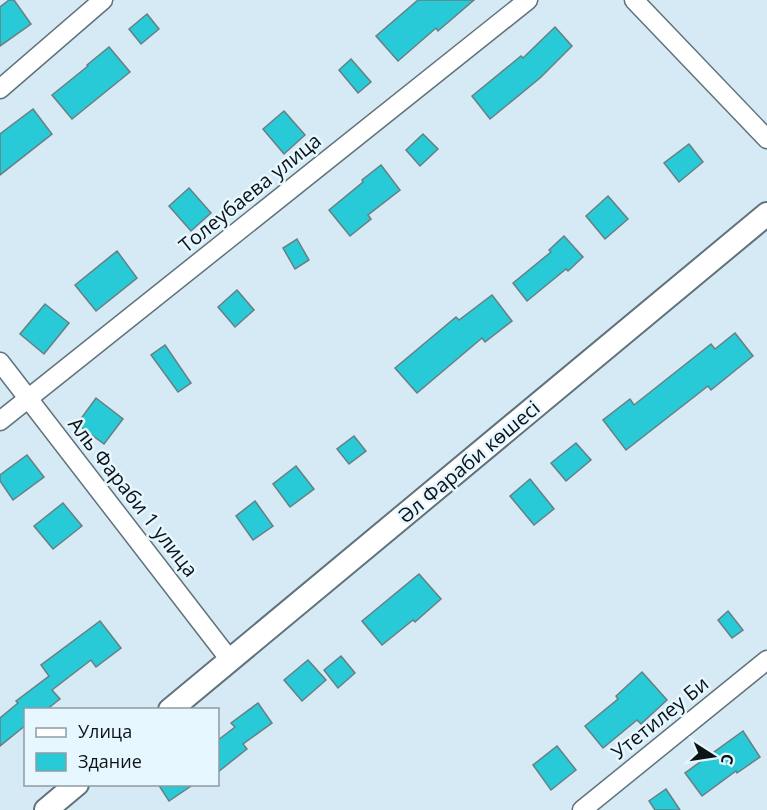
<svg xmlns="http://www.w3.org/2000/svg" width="767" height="810" font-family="'Open Sans',sans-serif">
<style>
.building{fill:#27cad6;stroke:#697f81;stroke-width:1.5}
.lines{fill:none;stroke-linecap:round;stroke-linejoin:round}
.minor-casing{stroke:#60727b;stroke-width:21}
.tertiary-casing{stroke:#60727b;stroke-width:26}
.minor{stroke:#fff;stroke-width:18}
.tertiary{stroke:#fff;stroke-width:22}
.labels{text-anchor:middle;stroke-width:5;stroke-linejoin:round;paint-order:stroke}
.street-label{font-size:20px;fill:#0d1417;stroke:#e6f7ff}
</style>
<rect width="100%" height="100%" fill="#d6eaf5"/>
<!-- building -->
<g class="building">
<path d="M9 0H14L31 24 0 46V7Z"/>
<path d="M418 0H474L438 31 436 28 398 61 376 36Z"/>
<path d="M147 14 159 29 141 44 129 29Z"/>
<path d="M555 27 572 46 540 78 490 119 472 96 521 56 523 58Z"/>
<path d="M109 47 130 72 72 119 52 95 88 66 87 65Z"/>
<path d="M351 59 371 82 358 93 339 70Z"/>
<path d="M33 109 52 134 0 175V134Z"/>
<path d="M284 111 305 135 284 154 263 129Z"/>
<path d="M423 134 438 149 420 166 406 150Z"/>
<path d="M689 144 703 162 679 182 664 163Z"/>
<path d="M381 165 400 190 368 215 371 219 350 236 329 210 363 182 362 180Z"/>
<path d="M189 188 211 213 191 231 169 206Z"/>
<path d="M608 196 628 219 605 239 586 216Z"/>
<path d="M564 236 583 257 568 271 566 269 527 301 513 283 551 252 549 250Z"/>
<path d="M297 239 309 260 295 269 283 248Z"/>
<path d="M117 251 137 278 96 311 75 285Z"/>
<path d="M237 290 254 310 235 327 218 307Z"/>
<path d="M492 295 512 321 485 342 482 338 417 393 395 368 456 317 459 320Z"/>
<path d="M45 304 69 323 44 354 20 334Z"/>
<path d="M735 333 753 356 711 390 708 386 626 450 603 420 630 399 634 405 711 344 715 349Z"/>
<path d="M165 345 191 383 178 392 151 355Z"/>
<path d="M96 398 123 419 104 444 77 424Z"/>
<path d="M354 436 366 451 349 464 337 449Z"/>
<path d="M576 443 591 460 566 481 551 463Z"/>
<path d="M27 455 44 477 13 500 0 481V475Z"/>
<path d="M296 466 314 489 290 507 273 484Z"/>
<path d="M530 479 554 509 534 525 510 496Z"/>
<path d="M255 501 273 526 253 540 236 516Z"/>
<path d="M63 503 82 526 53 549 34 526Z"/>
<path d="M419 574 441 599 415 622 413 620 382 645 362 621Z"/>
<path d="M728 611 743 630 732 638 718 620Z"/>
<path d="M100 621 121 648 96 667 91 660 52 690 60 699 46 710H26V725L0 746V718L18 703 16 701 49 676 41 665Z"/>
<path d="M341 656 355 673 338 688 324 670Z"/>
<path d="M308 660 326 680 302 701 284 680Z"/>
<path d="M642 672 667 700 641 724 637 720 603 748 585 726 618 699 616 696Z"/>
<path d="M258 703 272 723 243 744 247 749 218 772V740L235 727 231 723Z"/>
<path d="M743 731 760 757 737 773 736 771 702 796 685 773Z"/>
<path d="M557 746 576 770 551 790 533 765Z"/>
<path d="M158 784H194L169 801Z"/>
<path d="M666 789 680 810H655L649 801Z"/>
</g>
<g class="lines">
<defs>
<g id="minor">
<path d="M634 0 767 139"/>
<path d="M0 89 103 0"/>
<path d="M0 362 230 660"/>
<path d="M0 421 528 0"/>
<path d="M582 810 767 660"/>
</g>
<g id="tertiary">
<path d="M170 710 767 214"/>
<path d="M46 810 77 784"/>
</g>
</defs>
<!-- minor casing -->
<use href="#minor" class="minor-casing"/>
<!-- tertiary casing -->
<use href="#tertiary" class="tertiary-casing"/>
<!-- minor -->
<use href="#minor" class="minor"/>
<!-- tertiary -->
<use href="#tertiary" class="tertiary"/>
</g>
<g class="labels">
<!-- street labels -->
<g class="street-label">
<text transform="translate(250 193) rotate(-39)" y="7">Толеубаева улица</text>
<text transform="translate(469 462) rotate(-40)" y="7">Әл Фараби көшесі</text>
<text transform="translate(133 497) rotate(52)" y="7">Аль Фараби 1 улица</text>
<text transform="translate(660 718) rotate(-39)" y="7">Утетилеу Би</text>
</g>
</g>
<!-- legend -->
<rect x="24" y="708" width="195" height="78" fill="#e6f7ff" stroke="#8f9ca2" stroke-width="1.5"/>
<rect x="36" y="728" width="30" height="9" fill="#ffffff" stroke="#8f9ca2" stroke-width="1.5"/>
<text x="78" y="738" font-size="18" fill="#0d1417">Улица</text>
<rect x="36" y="753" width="30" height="18" fill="#27cad6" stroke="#8f9ca2" stroke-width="1.5"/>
<text x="78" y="768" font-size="18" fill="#0d1417">Здание</text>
<!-- north arrow -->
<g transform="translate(713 756) rotate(102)" stroke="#e6f7ff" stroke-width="4.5" paint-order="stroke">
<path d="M0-4.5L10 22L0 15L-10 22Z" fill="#0d1417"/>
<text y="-9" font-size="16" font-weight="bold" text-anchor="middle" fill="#0d1417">С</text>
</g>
</svg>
